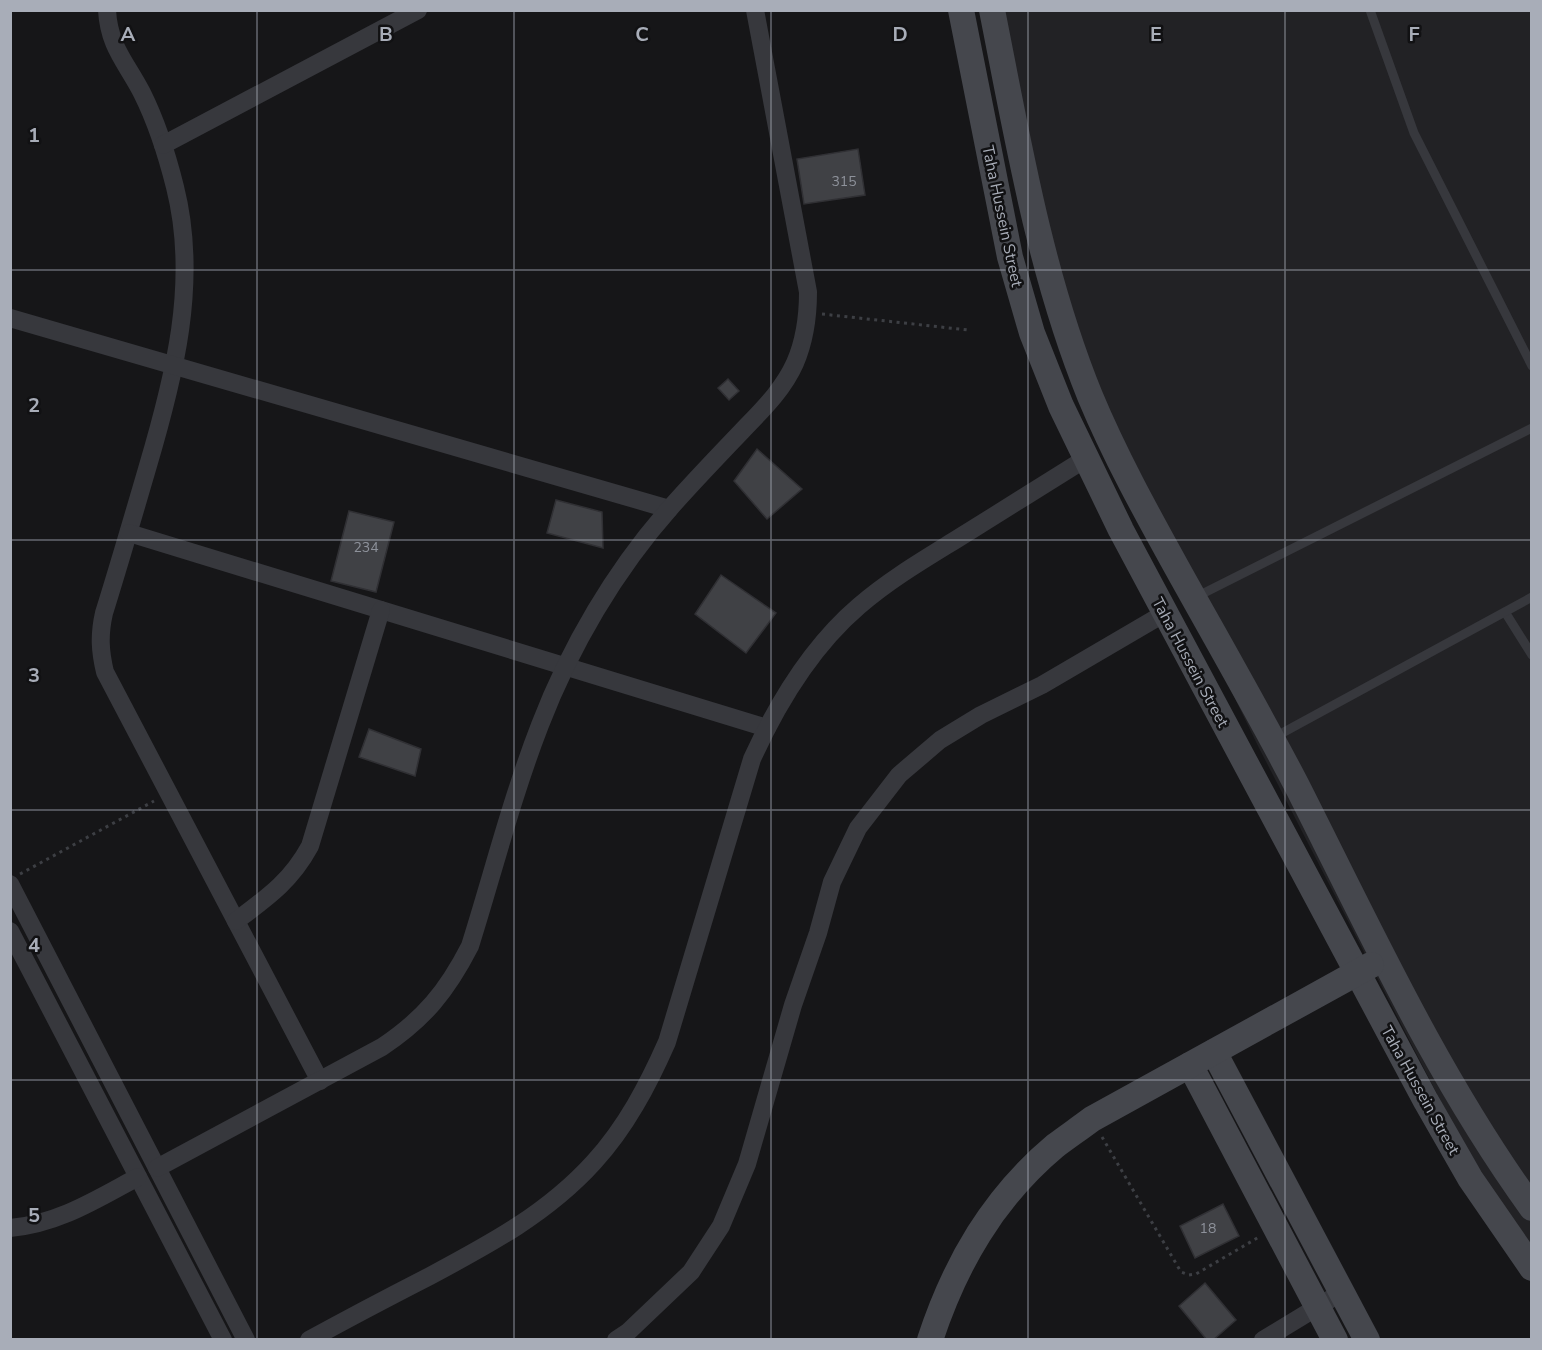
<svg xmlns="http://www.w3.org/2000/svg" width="1542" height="1350" font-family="'Nunito Sans',sans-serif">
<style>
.built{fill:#222225}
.building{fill:#404145;stroke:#303034;stroke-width:1.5}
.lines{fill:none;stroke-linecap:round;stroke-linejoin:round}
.path{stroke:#3d3f44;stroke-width:3;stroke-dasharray:3 4.5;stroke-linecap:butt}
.lane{stroke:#37383d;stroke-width:9}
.street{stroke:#37383d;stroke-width:18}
.secondary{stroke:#45474d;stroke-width:26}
.grid{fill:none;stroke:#a8adb8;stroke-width:1.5;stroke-opacity:0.55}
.labels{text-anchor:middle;stroke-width:5;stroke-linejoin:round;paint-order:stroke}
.number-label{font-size:14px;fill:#8e929b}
.street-label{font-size:16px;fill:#a8adb8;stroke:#111113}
.grid-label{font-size:20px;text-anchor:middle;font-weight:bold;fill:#a8adb8;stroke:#111113;stroke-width:5;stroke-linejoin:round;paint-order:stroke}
</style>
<rect width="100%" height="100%" fill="#161618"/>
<!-- built -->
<path class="built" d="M983 11H1531V1245L1470 1158 1259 748 1186 598 1081 392Z"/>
<!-- building -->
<g class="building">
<path d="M858 149 865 195 804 204 797 159Z"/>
<path d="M728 379 739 391 729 400 718 388Z"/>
<path d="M757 449 802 489 767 519 734 481Z"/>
<path d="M556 500 602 512 603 548 547 533Z"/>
<path d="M349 511 394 522 376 592 331 581Z"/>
<path d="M721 575 776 613 746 653 695 614Z"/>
<path d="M369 729 421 749 415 776 359 757Z"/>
<path d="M1223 1204 1239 1236 1195 1258 1180 1226Z"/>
<path d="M1205 1283 1236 1320 1213 1340H1207L1179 1306Z"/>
</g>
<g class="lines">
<!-- path -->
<g class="path">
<path d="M822 314 968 330"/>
<path d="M20 874 154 801"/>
<path d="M1102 1137 1181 1272 1189 1275 1196 1274 1259 1237"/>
</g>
<!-- lane -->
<g class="lane">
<path d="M1370 10 1414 133 1532 366"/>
<path d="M1196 597 1532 428"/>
<path d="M1505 612 1532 655"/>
<path d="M1273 738 1532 597"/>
</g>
<!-- street -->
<g class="street">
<path d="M107 10C109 47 126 62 142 93 157 123 167 155 175 187 199 282 174 378 147 469 133 517 119 565 104 613 99 635 100 651 105 672L320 1081"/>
<path d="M163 145 418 10"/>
<path d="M10 318 669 509"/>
<path d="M129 533 767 728"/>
<path d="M10 884 246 1340"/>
<path d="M236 921C268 897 291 881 310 846L381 610"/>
<path d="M10 931 223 1340"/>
<path d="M157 1168 382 1047C424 1019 447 991 470 946 493 873 512 797 540 725 570 647 615 570 671 507 694 481 718 456 742 431 762 410 783 390 795 363 805 340 808 316 808 292L755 10"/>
<path d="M10 1228C58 1224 97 1199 138 1177"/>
<path d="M309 1340C349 1318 389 1297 430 1276 490 1244 548 1213 594 1162 626 1127 648 1085 667 1042L752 759C778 702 811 647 859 606 889 580 923 560 957 539 1000 512 1042 486 1085 459"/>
<path d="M616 1340 628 1332 691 1272 721 1226 747 1164 793 1005 818 933 832 882 858 828 899 775 940 740 981 715 1042 685 1165 613"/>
<path d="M1263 1340 1342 1292"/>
</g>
<!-- secondary -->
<g class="secondary">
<path d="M961 10 1010 257 1032 333 1061 406 1121 530 1426 1101 1470 1178 1532 1268"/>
<path d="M992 10C1018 141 1040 273 1090 396 1115 456 1146 512 1177 568 1217 640 1258 711 1296 784 1369 928 1437 1077 1532 1208"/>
<path d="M1214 1052 1367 1340"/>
<path d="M1190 1065 1335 1340"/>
<path d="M930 1340C955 1264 993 1198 1055 1146 1067 1137 1080 1128 1092 1119L1371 965"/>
</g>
</g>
<!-- grid -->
<path class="grid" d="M257 10V1340M514 10V1340M771 10V1340M1028 10V1340M1285 10V1340M10 270H1532M10 540H1532M10 810H1532M10 1080H1532"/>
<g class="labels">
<!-- number labels -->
<g class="number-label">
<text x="844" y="186">315</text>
<text x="366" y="552">234</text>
<text x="1208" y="1233">18</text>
</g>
<!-- street labels -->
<g class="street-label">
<text transform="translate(1003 216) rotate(78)" y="6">Taha Hussein Street</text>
<text transform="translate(1191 662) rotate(62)" y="6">Taha Hussein Street</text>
<text transform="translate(1421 1090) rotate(61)" y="6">Taha Hussein Street</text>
</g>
</g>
<g class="grid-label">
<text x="128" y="41">A</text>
<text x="386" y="41">B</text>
<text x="642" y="41">C</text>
<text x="900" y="41">D</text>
<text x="1156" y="41">E</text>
<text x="1414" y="41">F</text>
<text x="34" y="142">1</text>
<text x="34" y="412">2</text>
<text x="34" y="682">3</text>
<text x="34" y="952">4</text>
<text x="34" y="1222">5</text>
</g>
<!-- border -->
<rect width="1542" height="1350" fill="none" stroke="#a8adb8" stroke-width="24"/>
</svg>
